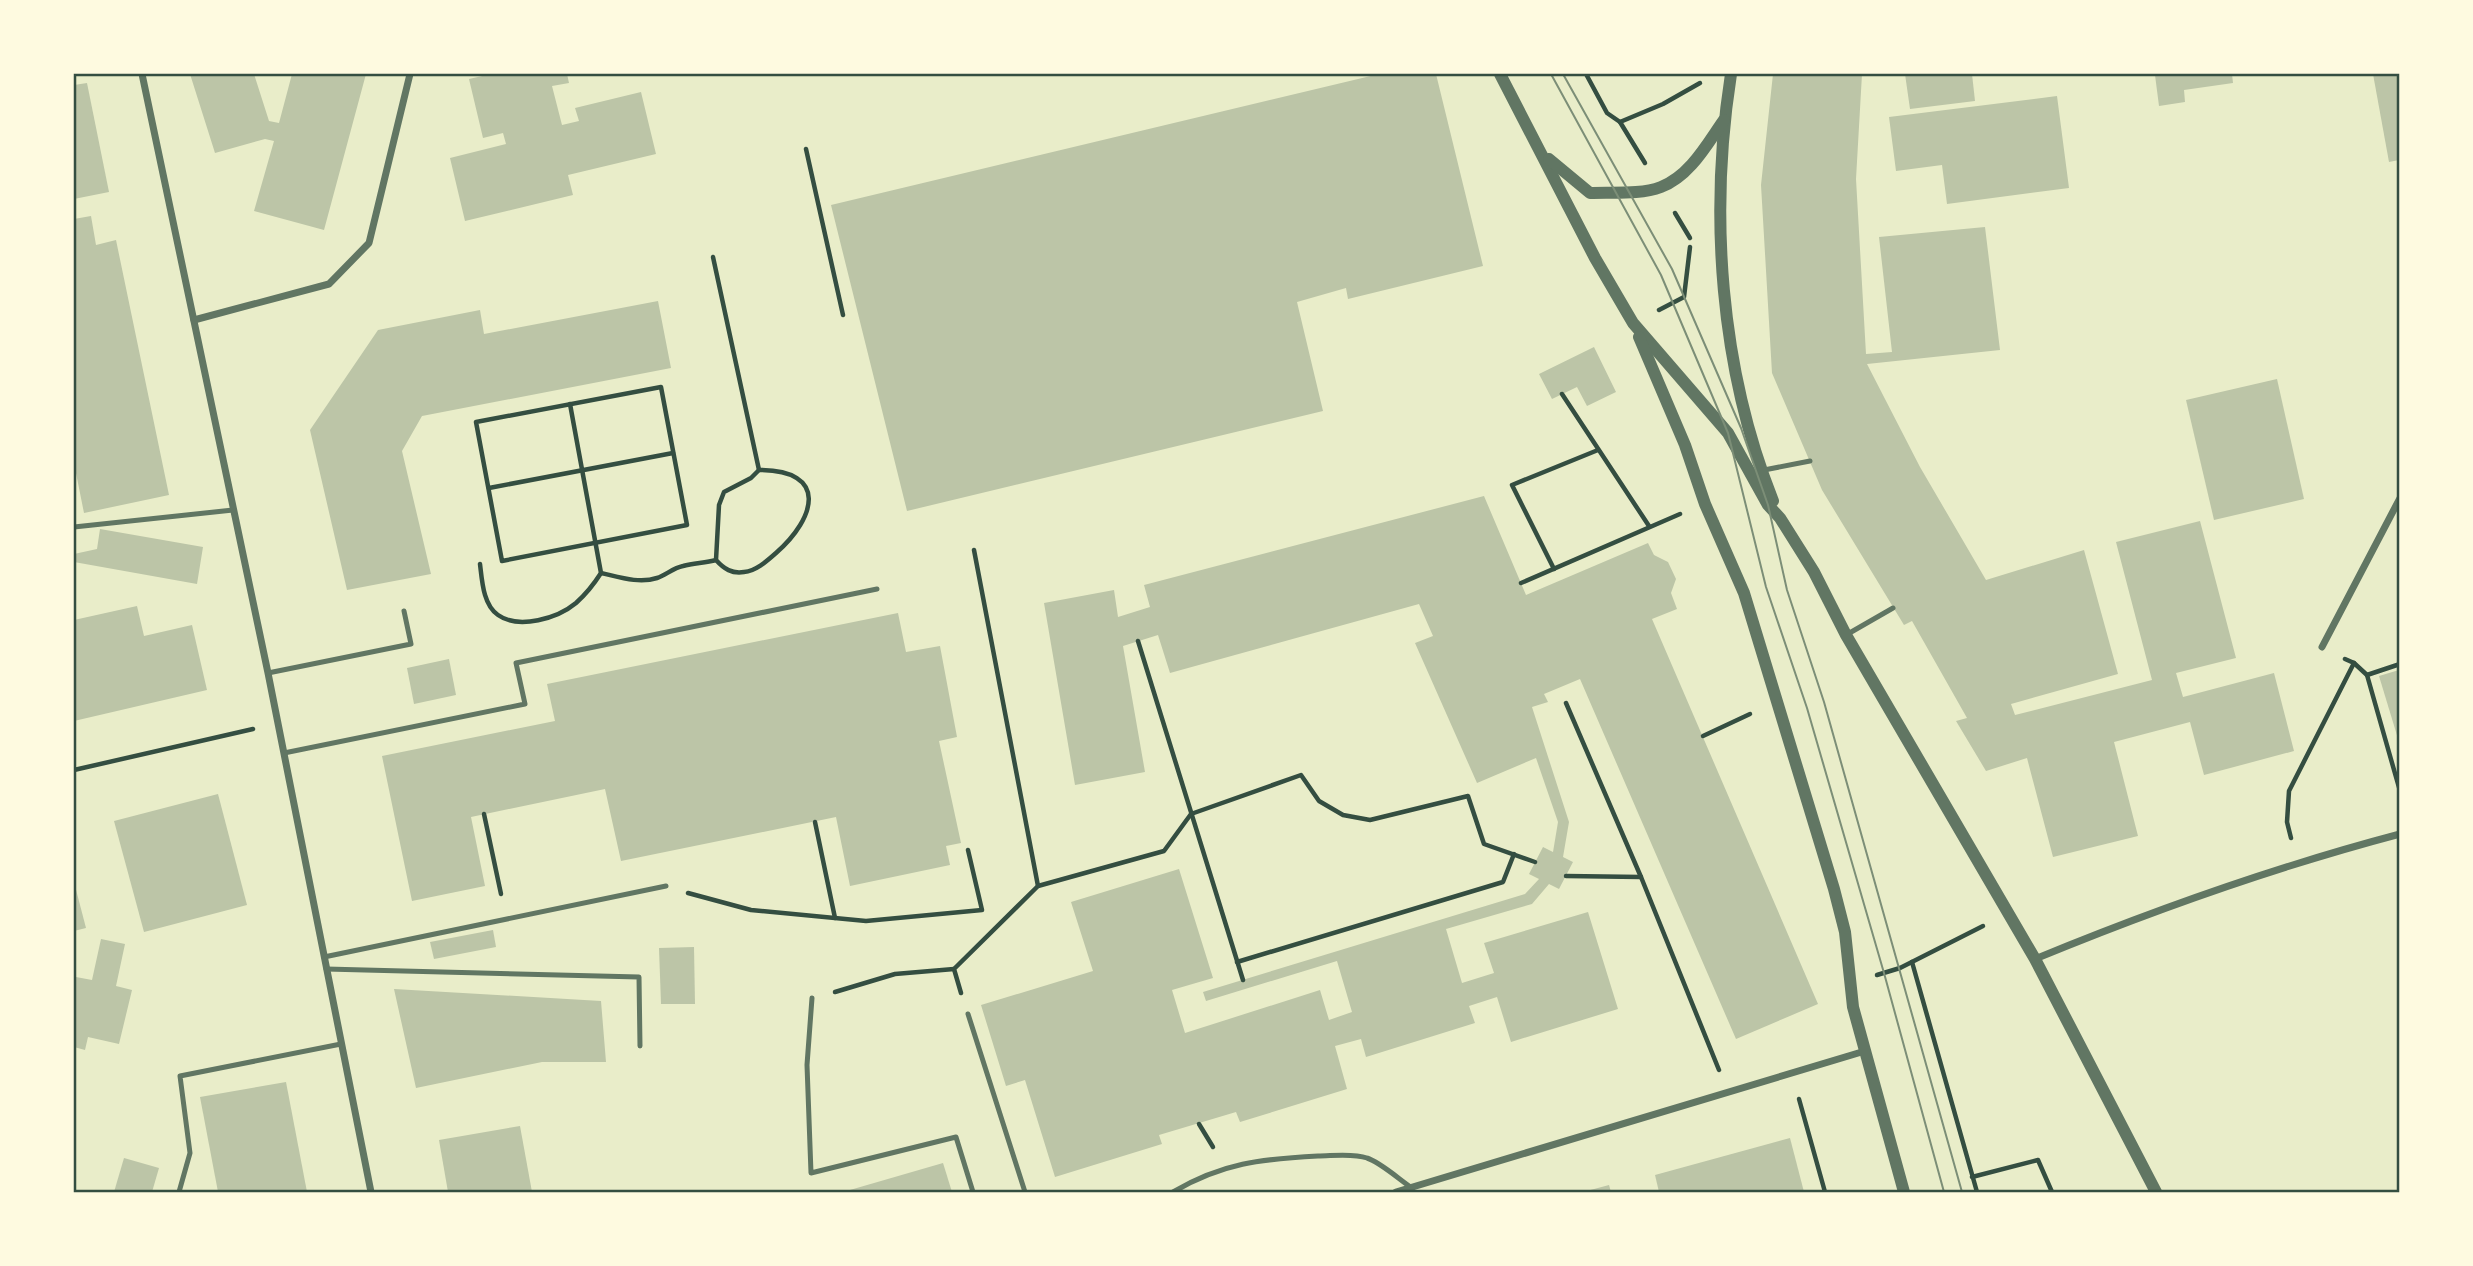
<svg xmlns="http://www.w3.org/2000/svg" width="2473" height="1266" font-family="'DejaVu Sans',sans-serif">
<style>
.building{fill:#bcc5a7}
.lines{fill:none;stroke-linecap:round;stroke-linejoin:round}
.path{stroke:#344e41;stroke-width:4.5}
.service{stroke:#617663;stroke-width:5}
.minor{stroke:#617663;stroke-width:7}
.tertiary{stroke:#617663;stroke-width:12}
.tram{stroke:#7c8e77;stroke-width:2}
.neatline{fill:none;stroke:#344e41;stroke-width:2.5}
</style>
<rect width="100%" height="100%" fill="#e9edc9"/>
<!-- building -->
<g class="building">
<path d="M190 74H254L269 121 279 123 292 74H366L324 230 254 211 274 141 265 139 215 153Z"/>
<path d="M491 74H567L569 83 552 86 562 125 579 121 575 108 641 92 656 154 568 175 573 195 465 221 450 158 506 144 503 133 483 138 469 79Z"/>
<path d="M1379 74H1436L1483 266 1348 299 1346 288 1297 302 1323 411 907 511 831 205Z"/>
<path d="M1773 74H1862L1856 179 1866 354 1892 352 1879 237 1985 227 2000 350 1867 364 1920 467 1986 580 2084 550 2118 674 2011 704 2015 715 2152 680 2116 542 2200 521 2236 658 2176 673 2183 697 2274 673 2294 751 2204 775 2190 722 2114 742 2138 836 2053 857 2027 758 1986 771 1956 721 1967 718 1912 621 1904 625 1822 490 1772 373 1761 185Z"/>
<path d="M1905 74H1972L1975 101 1910 109Z"/>
<path d="M2165 74H2232L2233 83 2184 90 2185 102 2159 106 2155 75Z"/>
<path d="M2373 74H2399V160L2389 162Z"/>
<path d="M87 83 109 192 74 199V85Z"/>
<path d="M2057 96 2069 188 1947 204 1942 165 1896 171 1889 117Z"/>
<path d="M91 216 96 245 116 240 169 495 84 513 74 463V219Z"/>
<path d="M658 301 671 368 422 416 402 451 431 574 347 590 310 430 378 330 480 310 484 334Z"/>
<path d="M1594 347 1616 392 1587 406 1577 387 1552 399 1539 374Z"/>
<path d="M2277 379 2304 499 2214 520 2186 400Z"/>
<path d="M1484 496 1526 595 1648 543 1654 555 1668 562 1676 579 1671 593 1677 609 1652 619 1818 1004 1736 1039 1580 679 1544 694 1548 702 1532 707 1569 822 1563 857 1573 862 1559 889 1549 884 1532 904 1446 929 1462 983 1494 973 1484 943 1588 912 1618 1009 1511 1042 1497 997 1469 1006 1475 1023 1366 1057 1361 1039 1335 1046 1347 1089 1240 1122 1236 1112 1159 1135 1162 1144 1055 1177 1025 1080 1006 1086 981 1005 1093 971 1071 902 1179 869 1213 978 1172 990 1185 1033 1320 990 1329 1020 1352 1012 1337 961 1206 1001 1203 992 1525 894 1539 879 1529 874 1543 847 1553 852 1558 822 1536 758 1477 783 1415 643 1433 636 1419 604 1170 673 1158 635 1123 646 1145 772 1075 785 1044 603 1114 590 1118 617 1150 607 1144 585Z"/>
<path d="M100 529 203 547 197 584 74 562V554L97 549Z"/>
<path d="M137 606 144 636 192 625 207 690 74 721V620Z"/>
<path d="M898 613 906 652 940 646 957 737 939 741 961 843 946 846 950 865 850 886 836 817 621 861 605 789 471 817 485 886 412 901 382 756 555 721 547 684Z"/>
<path d="M449 659 456 695 414 704 407 668Z"/>
<path d="M2399 670V742L2379 676Z"/>
<path d="M218 794 247 905 144 932 114 821Z"/>
<path d="M74 882 86 928 74 931Z"/>
<path d="M493 930 496 947 434 959 430 942Z"/>
<path d="M101 939 125 944 116 986 132 990 119 1044 88 1037 85 1050 74 1047V989L76 977 92 980Z"/>
<path d="M694 947 695 1004H661L659 948Z"/>
<path d="M394 989 601 1001 606 1062H542L416 1088Z"/>
<path d="M286 1082 307 1192H218L200 1097Z"/>
<path d="M520 1126 532 1192H448L439 1140Z"/>
<path d="M1790 1138 1804 1192H1659L1655 1175Z"/>
<path d="M124 1158 159 1168 152 1192H114Z"/>
<path d="M943 1163 952 1192H843Z"/>
<path d="M1609 1185 1611 1192H1583Z"/>
</g>
<g class="lines">
<!-- path -->
<g class="path">
<path d="M1586 74 1607 113 1620 122 1663 104 1700 83"/>
<path d="M1620 122 1645 163"/>
<path d="M806 149 843 315"/>
<path d="M1675 213 1690 238"/>
<path d="M713 257 759 470"/>
<path d="M1659 310 1684 297 1690 247"/>
<path d="M661 387 687 525 502 561 476 422Z"/>
<path d="M1562 394 1649 526"/>
<path d="M489 488 673 453"/>
<path d="M974 550 1038 886"/>
<path d="M480 564C482 580 483 605 498 615 519 630 558 618 576 603 586 594 594 584 601 573L570 404"/>
<path d="M1554 569 1512 485 1598 450"/>
<path d="M601 573C619 577 639 584 657 578 666 575 673 568 683 566 694 563 705 563 716 560L719 505 724 492 751 478 759 470C829 470 816 518 776 553 767 561 756 571 744 572 732 574 724 569 716 560"/>
<path d="M1521 583 1680 514"/>
<path d="M1138 641 1243 980"/>
<path d="M2354 663 2367 675 2400 791"/>
<path d="M2367 675 2400 664"/>
<path d="M1566 703 1641 877 1719 1070"/>
<path d="M1703 736 1750 714"/>
<path d="M74 770 253 729"/>
<path d="M484 814 501 894"/>
<path d="M815 822 835 918"/>
<path d="M2291 838 2287 822 2289 791 2354 663 2345 659"/>
<path d="M1566 876 1641 877"/>
<path d="M688 893 751 910 866 921 982 910 968 850"/>
<path d="M1237 962 1503 882 1514 854"/>
<path d="M1912 962 1977 1192"/>
<path d="M1877 975 1900 968 1983 926"/>
<path d="M835 992 895 974 954 969"/>
<path d="M961 993 954 969 1038 886 1164 851 1191 814 1301 775 1319 801 1343 815 1370 820 1468 796 1484 844 1535 862"/>
<path d="M1799 1099 1825 1192"/>
<path d="M1199 1124 1213 1147"/>
<path d="M1972 1177 2038 1160 2052 1192"/>
</g>
<!-- service -->
<g class="service">
<path d="M1764 470 1810 461"/>
<path d="M74 527 233 510"/>
<path d="M1846 635 1893 608"/>
<path d="M268 673 411 644 404 611"/>
<path d="M284 753 525 704 516 663 877 589"/>
<path d="M324 957 666 886"/>
<path d="M326 969 639 977 640 1046"/>
<path d="M812 998 807 1065 811 1173 956 1137 973 1192"/>
<path d="M968 1014 1025 1192"/>
<path d="M179 1192 190 1153 180 1076 341 1044"/>
<path d="M1173 1192C1222 1163 1261 1159 1318 1156 1332 1156 1353 1153 1367 1158 1380 1162 1400 1180 1412 1188"/>
</g>
<!-- minor -->
<g class="minor">
<path d="M142 74 268 673 371 1192"/>
<path d="M194 320 329 284 369 243 410 74"/>
<path d="M2322 647 2400 498"/>
<path d="M2035 959C2154 910 2275 867 2400 834"/>
<path d="M1396 1192 1865 1051"/>
</g>
<!-- tertiary -->
<g class="tertiary">
<path d="M1500 74 1595 258 1633 323 1728 433 1768 505 1780 518 1814 572 1846 635 2035 959 2156 1192"/>
<path d="M1731 74C1709 214 1720 368 1773 501"/>
<path d="M1549 159 1590 193C1613 192 1640 195 1661 187 1690 176 1707 144 1724 120"/>
<path d="M1639 337 1685 445 1705 504 1744 593 1834 889 1845 932 1853 1007 1904 1192"/>
</g>
<!-- tram -->
<g class="tram">
<path d="M1551 74 1661 275 1728 433 1766 587 1807 708 1884 973 1944 1192"/>
<path d="M1563 74 1672 269 1741 428 1768 505 1787 590 1824 702 1962 1192"/>
</g>
</g>
<!-- border -->
<rect width="2473" height="1266" fill="none" stroke="#fefae0" stroke-width="150"/>
<rect x="75" y="75" width="2323" height="1116" class="neatline"/>
</svg>
